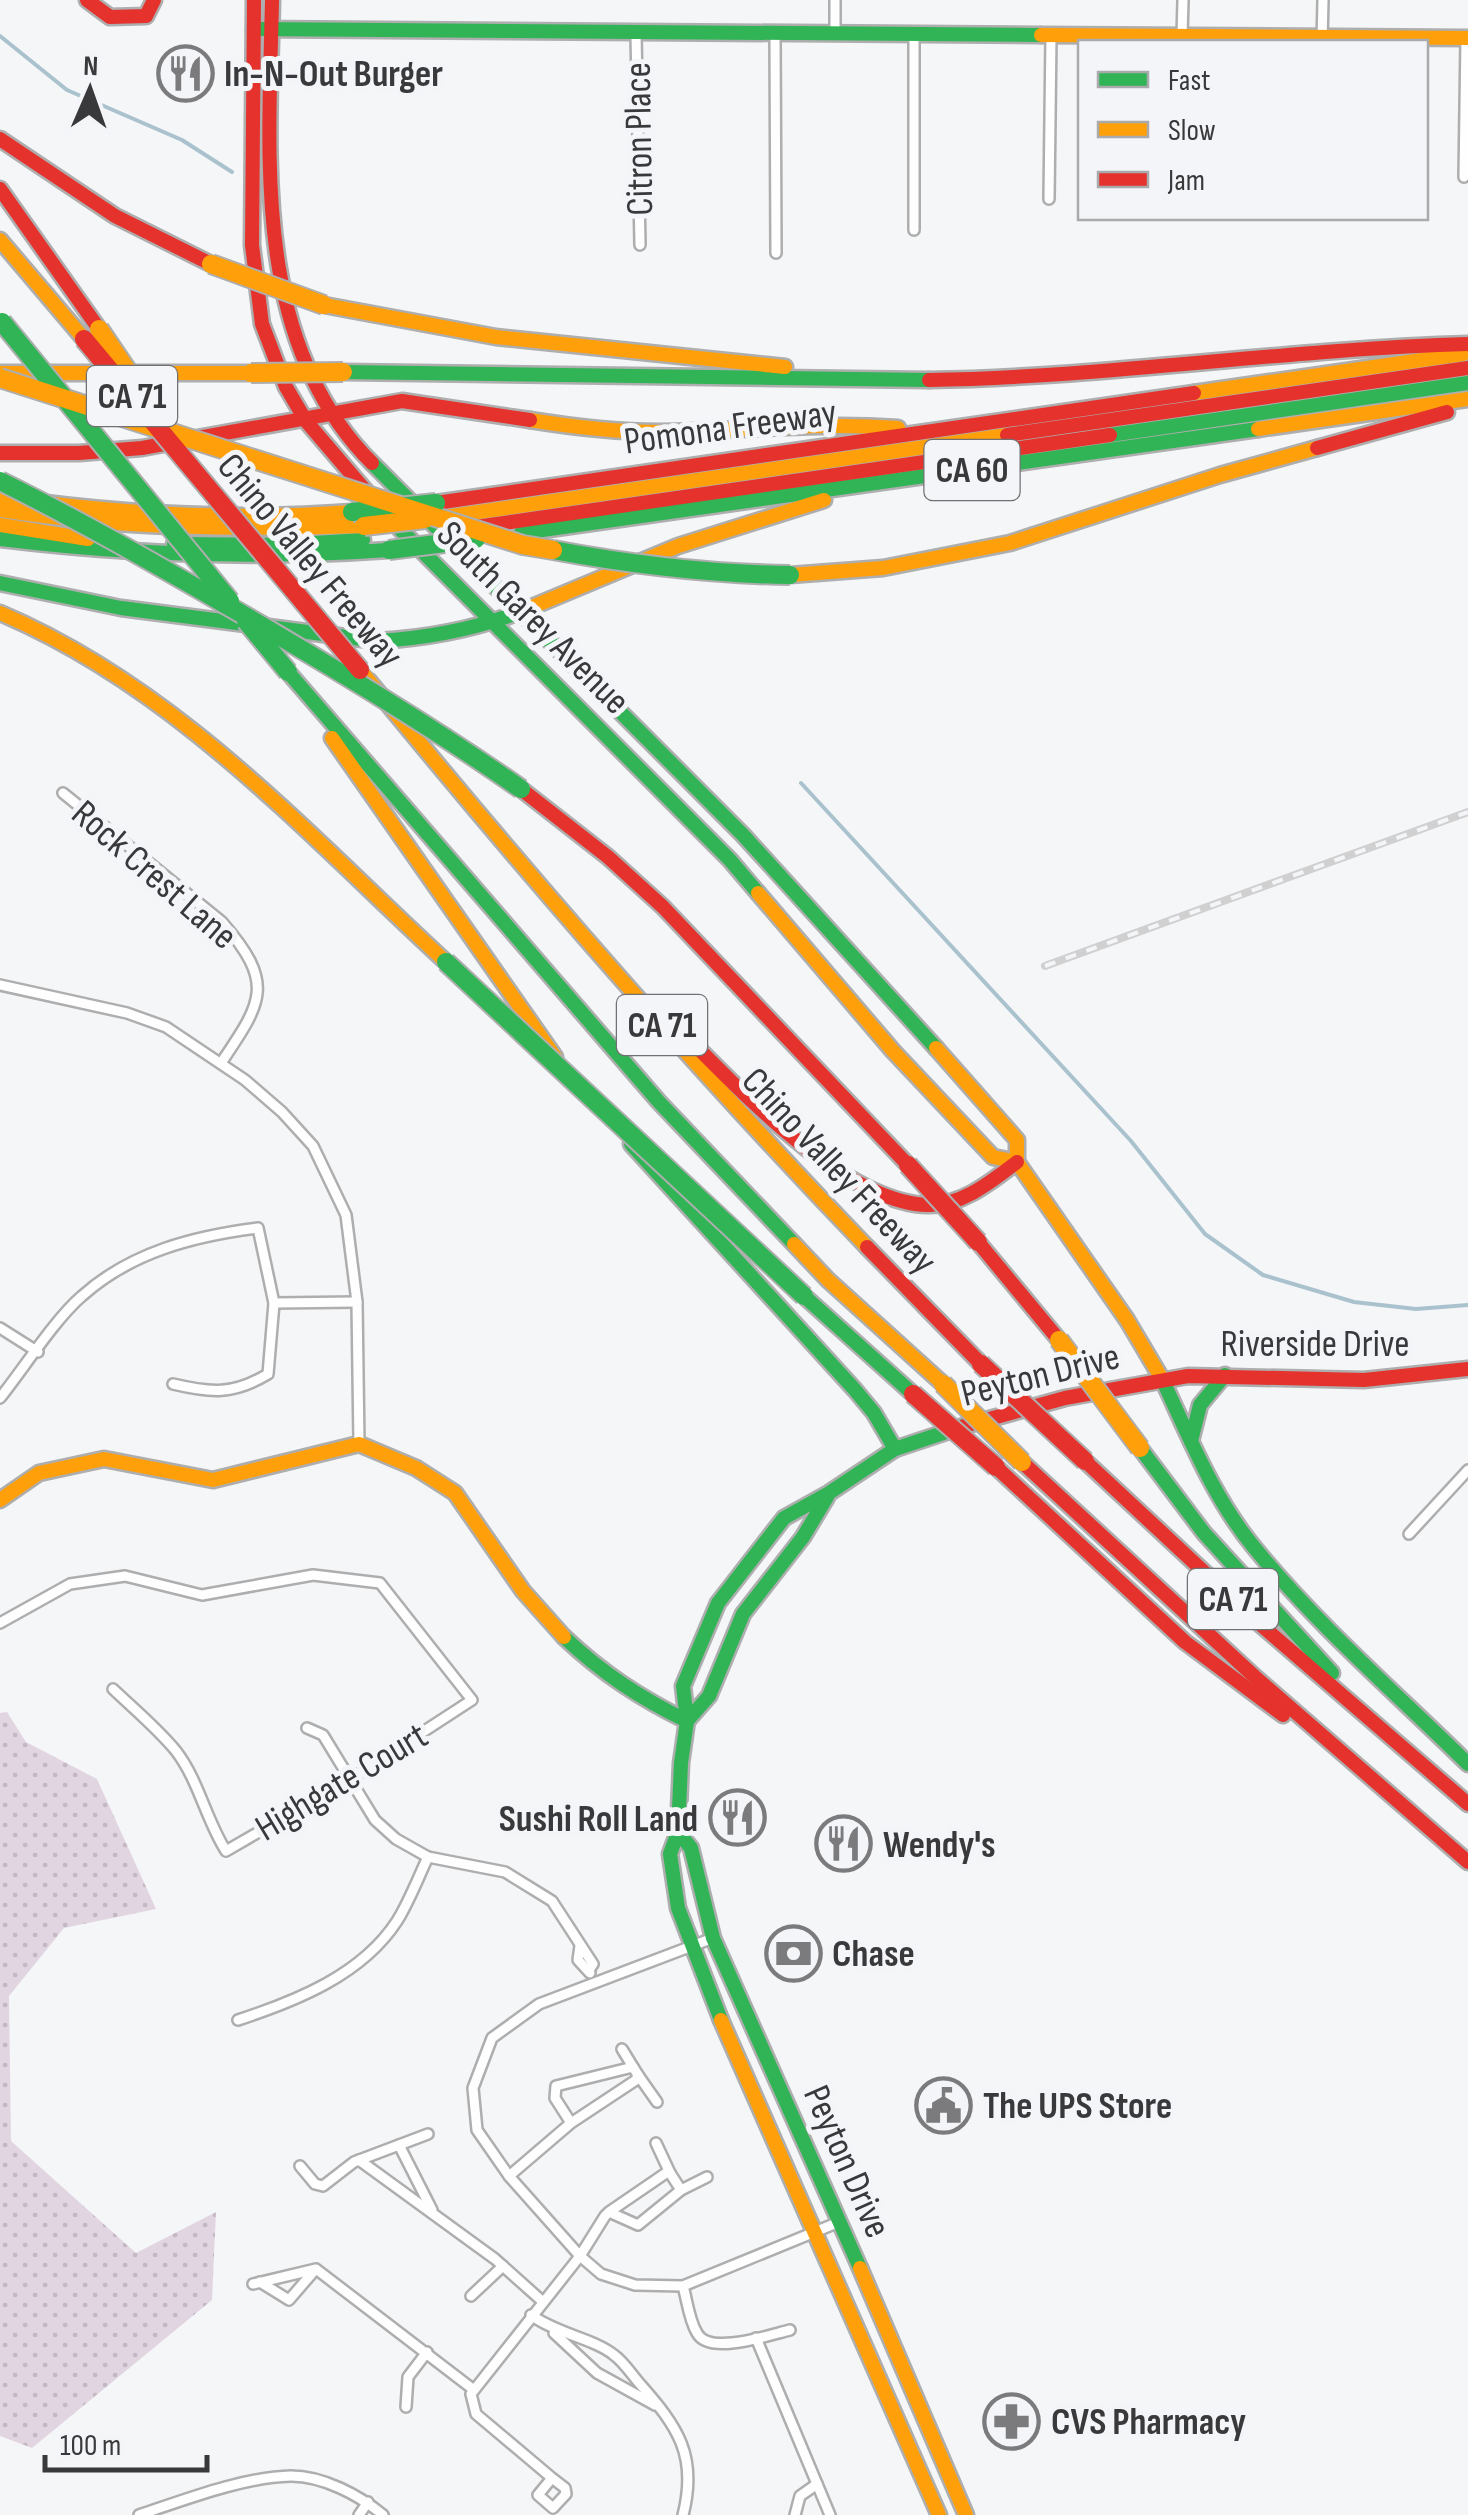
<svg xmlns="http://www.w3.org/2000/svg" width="1468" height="2515" font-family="'Sofia Sans Condensed',sans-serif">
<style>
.grass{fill:url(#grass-dots)}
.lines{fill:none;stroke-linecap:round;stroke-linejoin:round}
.stream{stroke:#aac2ce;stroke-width:4}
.street-casing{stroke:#aeaeaf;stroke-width:14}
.fast-casing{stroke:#aeaeaf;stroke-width:19}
.slow-casing{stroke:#aeaeaf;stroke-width:19}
.jam-casing{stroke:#aeaeaf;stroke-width:19}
.street{stroke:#fefefe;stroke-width:9}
.fast{stroke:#30b455;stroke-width:14}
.slow{stroke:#ff9f0a;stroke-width:14}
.jam{stroke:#e5322d;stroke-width:14}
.rail-casing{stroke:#d0d0d1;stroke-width:8}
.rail{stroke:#f4f5f8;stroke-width:4;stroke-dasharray:11;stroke-linecap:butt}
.fast-bridge-casing{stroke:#aeaeaf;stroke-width:22;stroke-linecap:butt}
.slow-bridge-casing{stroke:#aeaeaf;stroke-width:22;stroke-linecap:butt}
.jam-bridge-casing{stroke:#aeaeaf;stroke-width:22;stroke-linecap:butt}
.fast-bridge{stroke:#30b455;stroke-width:18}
.slow-bridge{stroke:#ff9f0a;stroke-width:18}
.jam-bridge{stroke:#e5322d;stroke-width:18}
.labels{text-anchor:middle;stroke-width:10;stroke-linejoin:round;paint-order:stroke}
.shield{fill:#f4f5f8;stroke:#717174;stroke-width:2.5}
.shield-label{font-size:35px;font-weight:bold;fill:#39393b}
.poi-label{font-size:38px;font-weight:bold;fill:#39393b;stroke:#f4f5f8;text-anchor:start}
.street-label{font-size:38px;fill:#39393b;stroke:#f4f5f8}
</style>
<defs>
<pattern id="grass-dots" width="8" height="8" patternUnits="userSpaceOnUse" patternTransform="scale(2.5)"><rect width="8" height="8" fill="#e2d5e2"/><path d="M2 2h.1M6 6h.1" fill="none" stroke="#c3b8c3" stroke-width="1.8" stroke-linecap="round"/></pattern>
</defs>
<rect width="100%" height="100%" fill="#f5f6f7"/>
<!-- grass -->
<path class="grass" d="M7 1712 26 1742 97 1779 156 1909 64 1928 9 1996 11 2141 136 2253 216 2212 212 2300 32 2448 0 2436V1713Z"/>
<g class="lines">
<!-- stream -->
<g class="stream">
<path d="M0 36 67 90 182 140 232 172"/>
<path d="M801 783 1131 1141 1205 1234 1263 1275 1354 1302 1416 1309 1468 1305"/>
</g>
<defs>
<g id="street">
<path d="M835 0V33"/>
<path d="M775 33 776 253"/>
<path d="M914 33V230"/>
<path d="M636 34 640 245"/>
<path d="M1182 37 1183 0"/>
<path d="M1322 42 1323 0"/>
<path d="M1464 177 1466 38"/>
<path d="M1049 199 1051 35"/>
<path d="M63 793 222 922C276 984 262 1002 221 1063"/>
<path d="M0 985 127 1013 166 1027 245 1080 282 1112 313 1146 346 1215 357 1302 359 1444"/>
<path d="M274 1303 357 1302"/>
<path d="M0 1328 38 1352"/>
<path d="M0 1398C24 1368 55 1319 82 1296 131 1252 194 1236 258 1228L274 1303 268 1374C233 1395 211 1393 173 1384"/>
<path d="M1409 1534 1468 1470"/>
<path d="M0 1623 70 1584 125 1576 202 1595 313 1575 380 1583 472 1700 352 1778 226 1851C206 1820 199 1781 176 1751 158 1729 134 1709 113 1689"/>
<path d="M307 1728 323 1735 375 1820 396 1839 428 1857 505 1872 552 1901 593 1964 589 1970"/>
<path d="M713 1938 539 2004 492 2038 473 2088 477 2130 509 2176 580 2256 601 2274 635 2285 683 2286 839 2222"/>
<path d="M580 1946 578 1960 590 1973"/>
<path d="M238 2020C296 2001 362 1975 397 1921 409 1902 418 1878 428 1857"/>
<path d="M622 2049 633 2067"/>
<path d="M638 2075 657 2102"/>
<path d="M656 2143 670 2173"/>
<path d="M399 2145 432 2210"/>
<path d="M359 2160 495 2259 542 2301"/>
<path d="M300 2166 315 2184 323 2186 354 2162 428 2134"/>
<path d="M509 2176 571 2123 636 2080 638 2075 633 2067 556 2086 555 2098 571 2123"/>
<path d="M681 2190 707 2177"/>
<path d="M260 2282 289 2300 314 2271"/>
<path d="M253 2284 316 2269 474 2390"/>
<path d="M683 2286C687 2300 689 2320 697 2333 709 2356 769 2335 790 2330"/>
<path d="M471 2296 503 2266"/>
<path d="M531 2315C557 2334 595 2339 614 2355 624 2362 632 2375 640 2384 678 2427 698 2456 683 2515"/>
<path d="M554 2333 597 2373 655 2405"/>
<path d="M756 2338 830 2515"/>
<path d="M406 2407 408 2377 427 2352"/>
<path d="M552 2478 538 2495 553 2508 566 2494 565 2488 552 2478 476 2414 471 2394 580 2256 605 2216 609 2212 666 2173H670L681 2190 638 2225 609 2212"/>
<path d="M139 2515C184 2500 243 2477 291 2476 323 2476 359 2495 383 2515"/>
<path d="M359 2515 368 2502"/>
<path d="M795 2515 800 2496 817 2484"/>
</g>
<g id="fast">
<path d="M254 29 1041 35"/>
<path d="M343 372 929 380"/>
<path d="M1110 435 1468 383"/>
<path d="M372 463 743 835 936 1048"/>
<path d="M388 517 730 860 758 893"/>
<path d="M521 533 1258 429"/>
<path d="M0 539C130 555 258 559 389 550"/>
<path d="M174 544 280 545 363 540"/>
<path d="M0 583 121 608 377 641C431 638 482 628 532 607"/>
<path d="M288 672 659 1102 794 1244"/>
<path d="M631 1144 855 1390 874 1413 895 1449"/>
<path d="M804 1296 913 1394"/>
<path d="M1162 1379C1189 1436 1213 1497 1253 1546 1317 1625 1396 1693 1468 1764"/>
<path d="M1191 1441 1200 1405 1225 1375"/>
<path d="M1140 1448 1204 1533 1332 1673"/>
<path d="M564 1637C602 1673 640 1698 687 1721"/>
<path d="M687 1721 709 1696 743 1614 803 1537 827 1497"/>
<path d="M678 1832 691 1848 713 1938 860 2268"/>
<path d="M721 2020 678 1908 670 1854 678 1832 681 1763 687 1721 683 1686 718 1603 784 1518 829 1493 895 1449 964 1426"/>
</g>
<g id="slow">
<path d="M1041 35 1468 38"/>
<path d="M0 240 84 339"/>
<path d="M324 305 496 337 785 367"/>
<path d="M0 373H251"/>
<path d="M1194 393 1463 354"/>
<path d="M530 420C573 427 616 432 660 432 740 431 818 422 898 428"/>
<path d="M1258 429 1468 399"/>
<path d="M0 497C117 514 234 521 352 512"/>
<path d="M0 510C121 529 242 530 364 526"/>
<path d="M451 516 1007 435"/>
<path d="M0 525 88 539"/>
<path d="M790 575 883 568 1010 543 1220 475 1317 448"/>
<path d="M532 607 678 546 824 500"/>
<path d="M0 613C177 688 307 834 446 962"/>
<path d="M360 670C522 869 689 1062 867 1247"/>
<path d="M332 738 555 1057"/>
<path d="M758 893 893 1051 993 1157 1017 1162"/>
<path d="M936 1048 1017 1140V1162L1127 1320 1162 1379"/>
<path d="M794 1244 828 1280 943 1384"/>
<path d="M0 1500 39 1473 104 1459 213 1480 359 1444 416 1468 455 1493 523 1591 564 1637"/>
<path d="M721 2020 939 2515"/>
<path d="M860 2268 966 2515"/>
</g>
<g id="jam">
<path d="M87 0 110 17 146 16 154 0"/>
<path d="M254 0 252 245 262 324 286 387 306 421 370 496"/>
<path d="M272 0C269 156 251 342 372 463"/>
<path d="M0 139 115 216 211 264"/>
<path d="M0 189 99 329"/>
<path d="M929 380C1109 377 1288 349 1468 344"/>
<path d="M1007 435 1468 368"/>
<path d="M1317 448 1447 412"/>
<path d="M0 453H79L142 448 402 401 530 420"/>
<path d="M436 503 1194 393"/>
<path d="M469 528 1110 435"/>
<path d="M521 789 608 857 663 907 908 1165"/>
<path d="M681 1031C738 1088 844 1203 928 1205 962 1206 992 1181 1017 1162"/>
<path d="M978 1242 1059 1340"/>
<path d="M867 1247 981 1364"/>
<path d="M964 1426 1065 1398 1188 1376 1364 1380 1468 1369"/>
<path d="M1085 1461 1261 1625 1468 1804"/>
<path d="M1022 1462 1255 1677 1468 1862"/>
<path d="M996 1467 1185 1642 1283 1715"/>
</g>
</defs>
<!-- street casing -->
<use href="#street" class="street-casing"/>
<!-- fast casing -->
<use href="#fast" class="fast-casing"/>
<!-- slow casing -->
<use href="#slow" class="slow-casing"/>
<!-- jam casing -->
<use href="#jam" class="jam-casing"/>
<!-- street -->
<use href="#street" class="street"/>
<!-- fast -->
<use href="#fast" class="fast"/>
<!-- slow -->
<use href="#slow" class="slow"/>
<!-- jam -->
<use href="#jam" class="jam"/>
<defs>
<path id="rail" d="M1045 966 1468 812"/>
</defs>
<!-- rail casing -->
<use href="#rail" class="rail-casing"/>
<!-- rail -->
<use href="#rail" class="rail"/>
<defs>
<g id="fast-bridge">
<path d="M2 322 230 601"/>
<path d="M0 481C83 522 162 568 242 614 337 670 431 726 521 789"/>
<path d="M352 512 436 503"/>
<path d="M389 550 476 539"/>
<path d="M553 550C633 565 709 574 790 575"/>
<path d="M246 621 288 672"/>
<path d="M446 962 804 1296"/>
</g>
<g id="slow-bridge">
<path d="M211 264 324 305"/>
<path d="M99 329 143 394"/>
<path d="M251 373 343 372"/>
<path d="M0 378 523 545 553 550"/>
<path d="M364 526 425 519"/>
<path d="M1059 1340 1140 1448"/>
<path d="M943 1384 1022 1462"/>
</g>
<g id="jam-bridge">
<path d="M84 339 360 670"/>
<path d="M908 1165 978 1242"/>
<path d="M981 1364 1085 1461"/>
<path d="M913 1394 996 1467"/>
</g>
</defs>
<!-- fast-bridge casing -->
<use href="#fast-bridge" class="fast-bridge-casing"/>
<!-- slow-bridge casing -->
<use href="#slow-bridge" class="slow-bridge-casing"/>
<!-- jam-bridge casing -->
<use href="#jam-bridge" class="jam-bridge-casing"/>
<!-- fast-bridge -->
<use href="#fast-bridge" class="fast-bridge"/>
<!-- slow-bridge -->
<use href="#slow-bridge" class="slow-bridge"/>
<!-- jam-bridge -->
<use href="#jam-bridge" class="jam-bridge"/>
</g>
<!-- icons -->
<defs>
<symbol id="restaurant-ring" viewBox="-11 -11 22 22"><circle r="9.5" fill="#f4f5f8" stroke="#7b7b7d" stroke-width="1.5"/><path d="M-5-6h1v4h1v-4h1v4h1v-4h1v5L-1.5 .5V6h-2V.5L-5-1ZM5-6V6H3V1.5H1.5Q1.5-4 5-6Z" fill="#7b7b7d"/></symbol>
<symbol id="bank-ring" viewBox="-11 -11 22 22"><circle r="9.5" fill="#f4f5f8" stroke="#7b7b7d" stroke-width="1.5"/><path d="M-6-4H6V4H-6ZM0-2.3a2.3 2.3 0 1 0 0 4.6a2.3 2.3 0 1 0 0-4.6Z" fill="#7b7b7d"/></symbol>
<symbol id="civic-ring" viewBox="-11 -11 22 22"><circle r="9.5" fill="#f4f5f8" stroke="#7b7b7d" stroke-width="1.5"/><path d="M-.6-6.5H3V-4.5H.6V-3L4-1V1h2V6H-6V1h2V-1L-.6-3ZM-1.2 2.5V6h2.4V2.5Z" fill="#7b7b7d"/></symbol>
<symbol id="pharmacy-ring" viewBox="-11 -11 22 22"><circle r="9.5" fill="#f4f5f8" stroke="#7b7b7d" stroke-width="1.5"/><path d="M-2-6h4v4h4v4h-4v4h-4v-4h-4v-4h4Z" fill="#7b7b7d"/></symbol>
</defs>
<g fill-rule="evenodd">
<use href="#restaurant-ring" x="154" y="42" width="63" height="63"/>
<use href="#restaurant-ring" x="706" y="1786" width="63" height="63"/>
<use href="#restaurant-ring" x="812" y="1812" width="63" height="63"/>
<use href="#bank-ring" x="762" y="1922" width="63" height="63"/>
<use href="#civic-ring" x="912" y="2074" width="63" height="63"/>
<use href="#pharmacy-ring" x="980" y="2390" width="63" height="63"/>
</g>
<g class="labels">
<!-- shield labels -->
<g class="shield">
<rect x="87" y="366" width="90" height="60" rx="8"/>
<rect x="924.5" y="440" width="95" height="60" rx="8"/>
<rect x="617" y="995" width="90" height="60" rx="8"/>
<rect x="1188" y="1569" width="90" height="60" rx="8"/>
</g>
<g class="shield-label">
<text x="132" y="408">CA 71</text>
<text x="972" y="482">CA 60</text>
<text x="662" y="1037">CA 71</text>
<text x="1233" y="1611">CA 71</text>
</g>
<!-- poi labels -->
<g class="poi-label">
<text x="224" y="86">In-N-Out Burger</text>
<text x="698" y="1831" text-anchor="end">Sushi Roll Land</text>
<text x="883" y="1857">Wendy's</text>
<text x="832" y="1966">Chase</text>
<text x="983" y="2118">The UPS Store</text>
<text x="1051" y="2434">CVS Pharmacy</text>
</g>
<!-- street labels -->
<g class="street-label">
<text transform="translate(638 139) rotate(-91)" y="13">Citron Place</text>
<text transform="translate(730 426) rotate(-8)" y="13">Pomona Freeway</text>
<text transform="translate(311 560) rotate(50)" y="13">Chino Valley Freeway</text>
<text transform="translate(534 617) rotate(45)" y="13">South Garey Avenue</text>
<text transform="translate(155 874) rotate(41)" y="13">Rock Crest Lane</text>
<text transform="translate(840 1170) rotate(47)" y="13">Chino Valley Freeway</text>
<text x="1315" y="1356">Riverside Drive</text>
<text transform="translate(1040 1374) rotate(-14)" y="13">Peyton Drive</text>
<text transform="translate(341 1781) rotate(-31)" y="13">Highgate Court</text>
<text transform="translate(848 2161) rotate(66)" y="13">Peyton Drive</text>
</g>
</g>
<!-- legend -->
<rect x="1078" y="40" width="350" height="180" fill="#f4f5f8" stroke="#a9aaac" stroke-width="2.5"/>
<rect x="1098" y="72" width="50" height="15" fill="#30b455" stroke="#a9aaac" stroke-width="2.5"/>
<text x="1168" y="90" font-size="30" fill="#39393b">Fast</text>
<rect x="1098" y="122" width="50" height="15" fill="#ff9f0a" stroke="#a9aaac" stroke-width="2.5"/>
<text x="1168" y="140" font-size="30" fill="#39393b">Slow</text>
<rect x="1098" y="172" width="50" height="15" fill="#e5322d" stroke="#a9aaac" stroke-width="2.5"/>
<text x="1168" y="190" font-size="30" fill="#39393b">Jam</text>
<!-- north arrow -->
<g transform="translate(90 90) rotate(2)" stroke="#f4f5f8" stroke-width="8" paint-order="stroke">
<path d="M0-8L18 38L0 25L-18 38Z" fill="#39393b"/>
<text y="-15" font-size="28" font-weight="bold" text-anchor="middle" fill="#39393b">N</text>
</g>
<!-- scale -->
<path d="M45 2455v15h162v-15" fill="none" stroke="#39393b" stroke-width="5"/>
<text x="60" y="2455" font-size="30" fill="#39393b" stroke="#f4f5f8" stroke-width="8" paint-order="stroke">100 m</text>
</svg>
